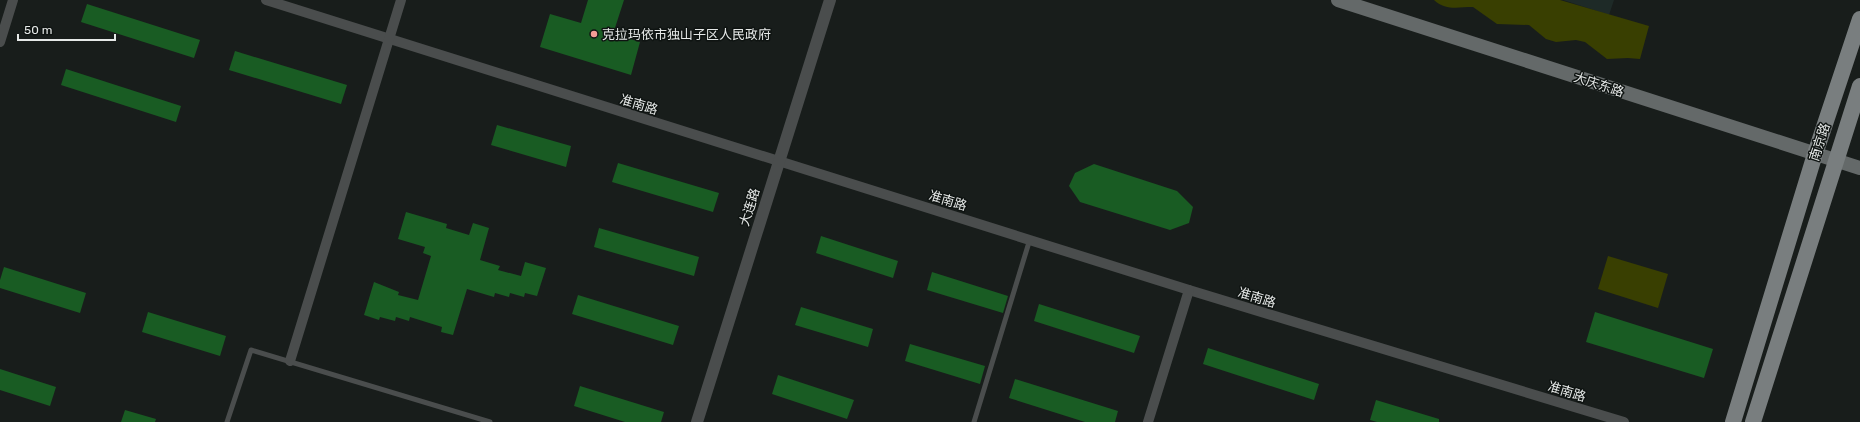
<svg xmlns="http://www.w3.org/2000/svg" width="1860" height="422" font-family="Rubik,'Noto Sans SC',sans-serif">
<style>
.built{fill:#1e2a27}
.green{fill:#393f01}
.building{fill:#195c23}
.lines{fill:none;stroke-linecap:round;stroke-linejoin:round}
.service{stroke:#4a4d4d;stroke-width:5}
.minor{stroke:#4a4d4d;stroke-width:10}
.tertiary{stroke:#4a4d4d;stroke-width:12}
.secondary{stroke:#646969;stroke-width:14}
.primary{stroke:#797e7f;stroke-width:16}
.poi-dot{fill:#f59c95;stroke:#0f1412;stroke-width:1.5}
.labels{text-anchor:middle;stroke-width:3;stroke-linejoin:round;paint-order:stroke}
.poi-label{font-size:13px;fill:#e6e9e8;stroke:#0f1412;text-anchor:start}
.street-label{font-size:13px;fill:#e6e9e8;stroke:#0f1412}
</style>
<rect width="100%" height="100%" fill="#181d1b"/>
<!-- built -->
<path class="built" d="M1563 0H1614L1609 15Z"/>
<!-- green -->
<g class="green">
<path d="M1434 0H1560L1649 26 1640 59 1628 58 1607 59 1585 42 1576 40 1556 42 1546 39 1529 25 1497 24 1473 7C1458 7 1446 11 1434 0Z"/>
<path d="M1608 256 1668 274 1658 308 1598 289Z"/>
</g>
<!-- building -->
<g class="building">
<path d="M588 0H624L613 34 640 42 631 75 540 47 550 14 581 23Z"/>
<path d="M87 4 200 40 194 58 81 22Z"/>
<path d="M235 51 347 85 341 104 229 70Z"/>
<path d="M66 69 181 106 176 122 61 85Z"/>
<path d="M497 125 571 146 566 167 491 145Z"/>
<path d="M618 163 719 193 713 212 612 182Z"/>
<path d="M1094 164 1177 191 1193 207 1189 223 1170 230 1080 202 1069 186 1075 173Z"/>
<path d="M406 212 447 224 446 228 469 235 473 223 489 228 480 260 500 266 498 270 521 276 525 262 546 268 537 296 525 293 524 297 510 293 509 297 495 293 494 297 467 289 453 335 441 332 442 327 410 317 409 321 396 317 395 321 380 317 379 320 364 315 374 282 399 292 398 295 418 300 431 256 423 253 425 247 398 239Z"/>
<path d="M599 228 699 257 694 276 594 247Z"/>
<path d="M821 236 898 261 893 278 816 253Z"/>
<path d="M4 267 86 293 80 313 0 288V280Z"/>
<path d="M932 272 1008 296 1003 313 927 290Z"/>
<path d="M578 295 679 326 673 345 572 314Z"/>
<path d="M1039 304 1140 336 1134 353 1034 321Z"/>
<path d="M801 307 873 329 868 347 795 325Z"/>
<path d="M148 312 226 336 220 356 142 332Z"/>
<path d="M1595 312 1713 349 1704 378 1586 342Z"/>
<path d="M910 344 985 366 980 384 905 361Z"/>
<path d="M1208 348 1319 384 1314 400 1203 364Z"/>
<path d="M0 369 56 387 50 406 0 390Z"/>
<path d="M778 375 854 400 847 419 772 394Z"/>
<path d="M1015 379 1118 411 1115 422H1085L1009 398Z"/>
<path d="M580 386 664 412 661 422H625L574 406Z"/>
<path d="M1376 400 1439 419V422H1377L1370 420Z"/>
<path d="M125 410 156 419 155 422H121Z"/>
</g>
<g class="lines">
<!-- service -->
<g class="service">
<path d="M227 422 251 350 490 422"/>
<path d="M974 422 1030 239"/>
</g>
<!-- minor -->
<g class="minor">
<path d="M266 0 1189 290 1624 422"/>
<path d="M0 42 13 0"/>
<path d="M290 361 401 0"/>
<path d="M1148 422 1189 290"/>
</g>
<!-- tertiary -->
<path class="tertiary" d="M697 422 830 0"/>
<!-- secondary -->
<path class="secondary" d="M1338 0 1860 168"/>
<!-- primary -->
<g class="primary">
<path d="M1733 422 1815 154 1860 19"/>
<path d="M1753 422 1860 86"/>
</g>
</g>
<!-- markers -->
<circle class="poi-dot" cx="594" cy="34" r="4"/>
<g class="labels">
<!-- poi labels -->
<g class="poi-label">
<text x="602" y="39">克拉玛依市独山子区人民政府</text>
</g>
<!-- street labels -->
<g class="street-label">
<text transform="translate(1599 84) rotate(18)" y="5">大庆东路</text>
<text transform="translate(639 104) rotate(17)" y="5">准南路</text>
<text transform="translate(1819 142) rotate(-72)" y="5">南京路</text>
<text transform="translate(948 200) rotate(17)" y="5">准南路</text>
<text transform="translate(749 207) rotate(-73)" y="5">大连路</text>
<text transform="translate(1257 297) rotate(17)" y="5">准南路</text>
<text transform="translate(1567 391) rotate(17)" y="5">准南路</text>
</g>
</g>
<!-- scale -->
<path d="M18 34v6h97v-6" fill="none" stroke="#e6e9e8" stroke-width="2"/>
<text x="24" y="34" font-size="12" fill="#e6e9e8" stroke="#0f1412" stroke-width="3" paint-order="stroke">50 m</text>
</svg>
